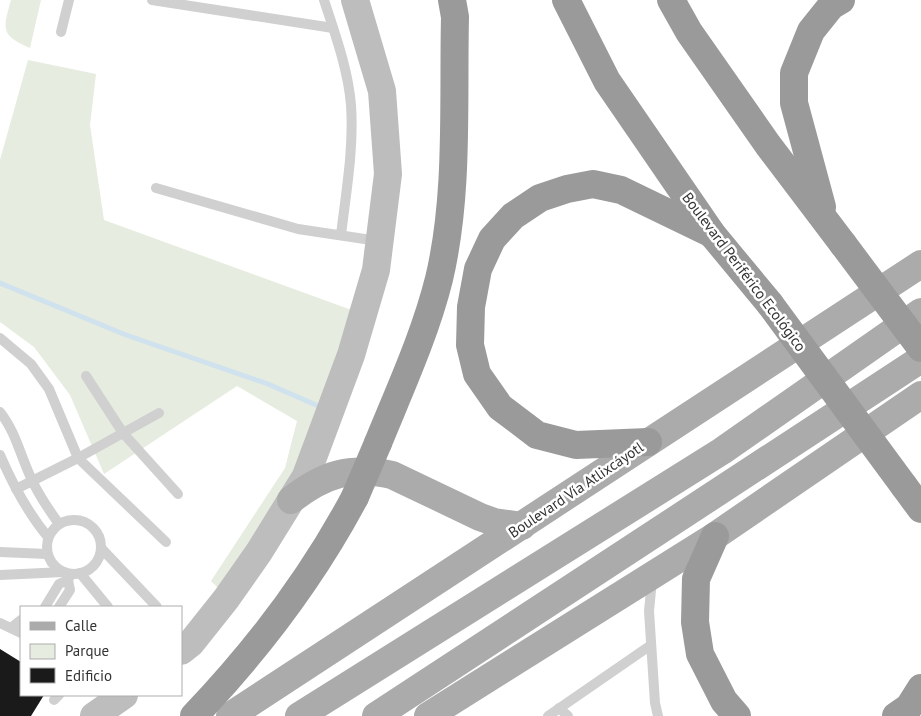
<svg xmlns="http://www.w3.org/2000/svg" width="921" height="716" font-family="'PT Sans',sans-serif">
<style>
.green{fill:#e6ecdf}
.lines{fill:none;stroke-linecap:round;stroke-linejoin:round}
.stream{stroke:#cfe2ee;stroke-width:5}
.building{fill:#1a1a1a}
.lane{stroke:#d0d0d0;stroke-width:10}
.secondary{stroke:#bdbdbd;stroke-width:28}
.primary{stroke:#ababab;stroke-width:28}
.highway{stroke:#9a9a9a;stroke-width:28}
.highway-bridge{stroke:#9a9a9a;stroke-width:28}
.labels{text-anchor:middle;stroke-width:5;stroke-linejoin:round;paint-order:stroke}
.street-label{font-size:15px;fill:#333;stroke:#fff}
</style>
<rect width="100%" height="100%" fill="#fff"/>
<!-- green -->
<g class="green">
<path d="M11 0H41L30 48C0 35 3 29 11 0Z"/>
<path d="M28 60 96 74 90 125 104 220 357 312 300 468 218 588 211 581 285 468 297 421 237 386 104 474 70 395 34 347 0 322V160Z"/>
</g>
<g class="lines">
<!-- stream -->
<path class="stream" d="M0 283 126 335 268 384 316 405"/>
</g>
<!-- building -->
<path class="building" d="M0 649 21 662V695H44L31 716H0Z"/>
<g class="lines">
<!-- lane -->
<g class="lane">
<path d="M152 0 333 28"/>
<path d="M324 0C335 34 348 69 351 105 354 149 346 192 341 235"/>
<path d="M61 32 69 0"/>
<path d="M156 188 298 229 378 241"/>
<path d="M0 338 31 364 49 389 78 458 16 489"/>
<path d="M86 376 123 433 178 494"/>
<path d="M0 412C16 432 21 458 32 480 39 496 49 510 59 524"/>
<path d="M159 413 78 458 166 542"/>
<path d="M0 455C13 485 27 512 48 537"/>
<circle cx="74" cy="547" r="27"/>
<path d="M101 548 157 607"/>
<path d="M0 552 47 554"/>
<path d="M80 573 108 607"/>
<path d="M0 575 64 572"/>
<path d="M652 580 649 611 655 703 658 716"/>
<path d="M45 607 59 584 68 580"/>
<path d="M59 607 70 590 68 580 71 574"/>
<path d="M0 623 21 633"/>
<path d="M11 628 21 620"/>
<path d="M54 700 59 695"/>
<path d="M559 708 568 716"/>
<path d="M548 716 651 645"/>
</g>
<!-- secondary -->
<g class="secondary">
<path d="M181 651 191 643 226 599 259 552 306 476 351 355 376 270 388 174 382 91 355 0"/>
<path d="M94 716 124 695"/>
</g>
<!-- primary -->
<g class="primary">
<path d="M291 500C324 474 350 466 392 475L480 517 494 522 522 526"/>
<path d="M230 716 921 264"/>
<path d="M299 716 722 451 921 312"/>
<path d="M376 716 921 359"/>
<path d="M428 716 715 536 921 395"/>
</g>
<!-- highway -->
<g class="highway">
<path d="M566 0 607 81 712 234 770 304"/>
<path d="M671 0 689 32 768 145 843 244"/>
<path d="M822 207 794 103V73L811 31 831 6 841 0"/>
<path d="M648 442 576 445 537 435 500 407 477 374 470 345 471 307 478 269 492 239 513 216 540 198 567 189 593 184 621 190 712 234"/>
<path d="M378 443C400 389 425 335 439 279 459 195 453 103 455 17L452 0"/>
<path d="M904 486 921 509"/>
<path d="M715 536 696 579 695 622 700 654 724 701 737 716"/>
<path d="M194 716C257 650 312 578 355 497"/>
<path d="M896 716 909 707 921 688"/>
</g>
<!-- highway-bridge -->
<g class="highway-bridge">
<path d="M843 244 921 348"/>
<path d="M770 304 904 486"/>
<path d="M355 497 378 443"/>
</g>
</g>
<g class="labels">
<!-- street labels -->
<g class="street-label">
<text transform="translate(744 272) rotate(53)" y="5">Boulevard Periférico Ecológico</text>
<text transform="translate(576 490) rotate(-34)" y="5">Boulevard Vía Atlixcáyotl</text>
</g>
</g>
<!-- legend -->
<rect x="20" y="606" width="162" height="90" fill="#ffffff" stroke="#adadad"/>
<rect x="30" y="622" width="25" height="8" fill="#ababab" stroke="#adadad"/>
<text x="65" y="631" font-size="15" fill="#333333">Calle</text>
<rect x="30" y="644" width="25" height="15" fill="#e6ecdf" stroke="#adadad"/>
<text x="65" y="656" font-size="15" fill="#333333">Parque</text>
<rect x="30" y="668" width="25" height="15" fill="#1a1a1a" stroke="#adadad"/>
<text x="65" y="681" font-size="15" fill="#333333">Edificio</text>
</svg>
